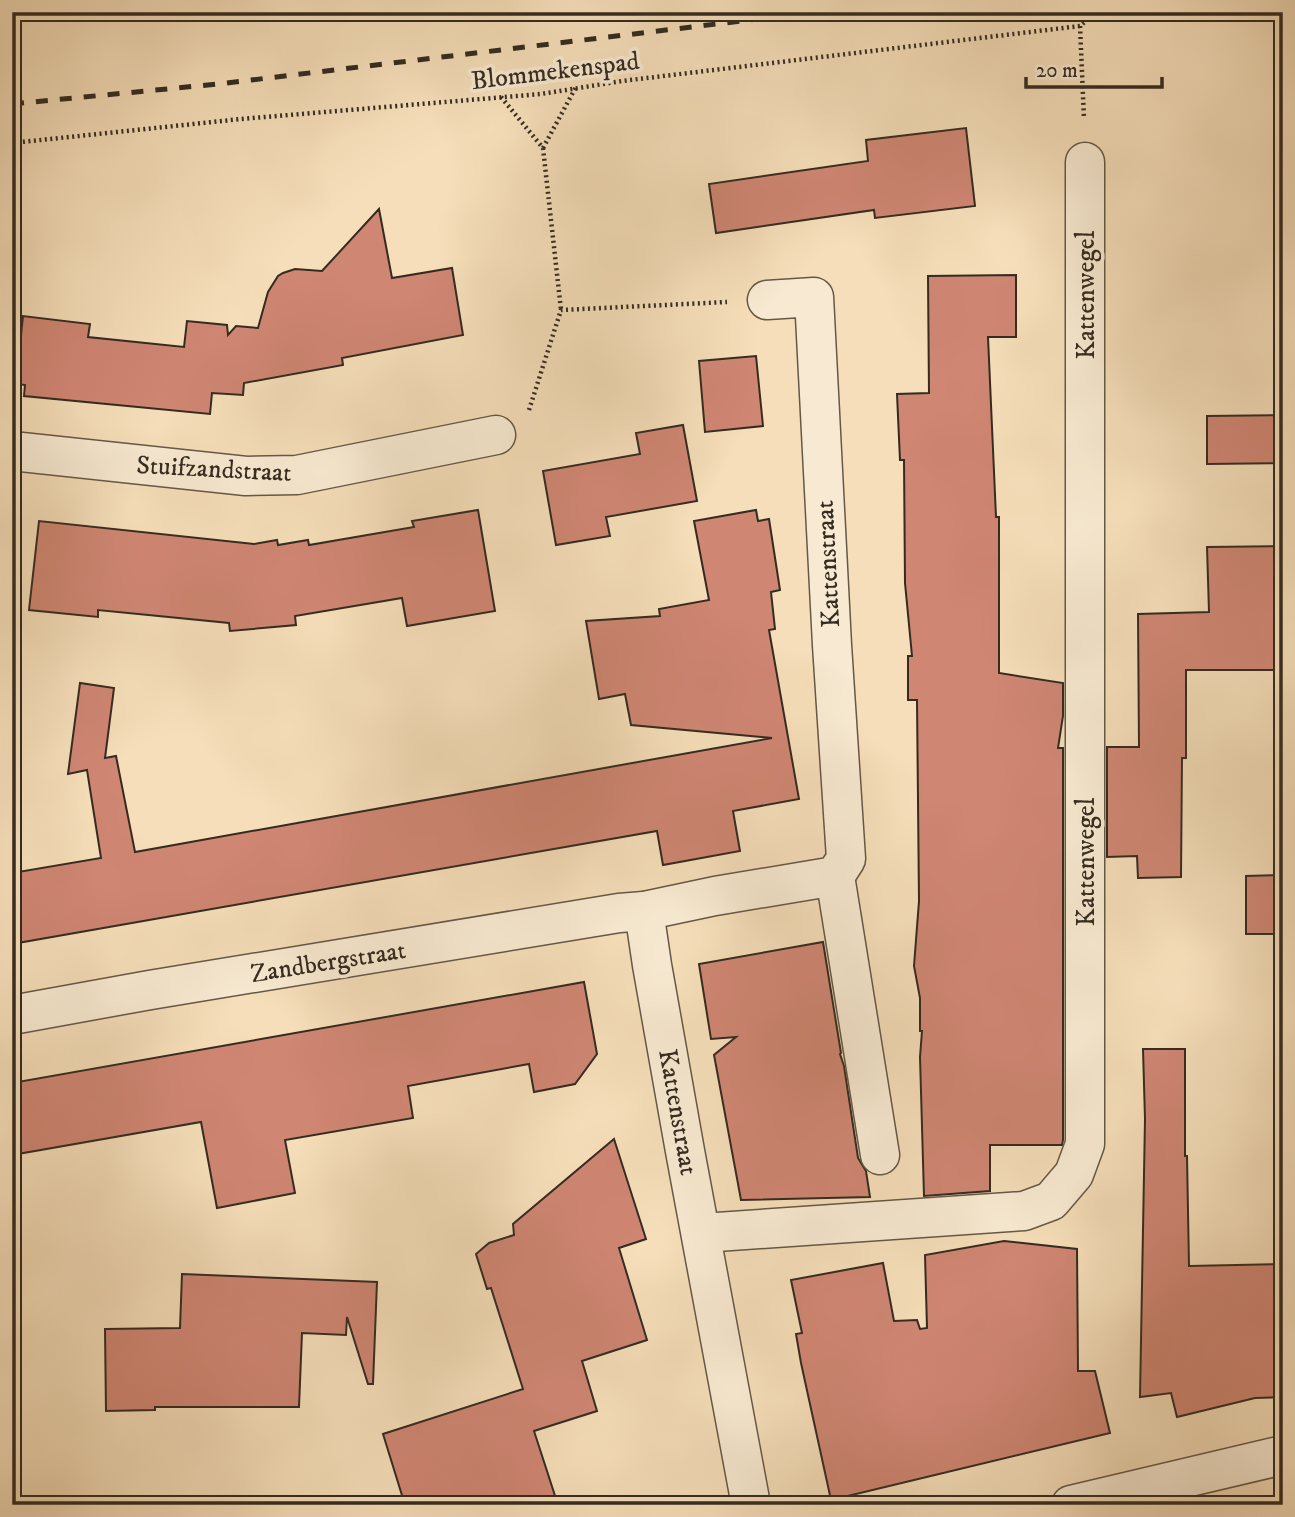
<svg xmlns="http://www.w3.org/2000/svg" width="1295" height="1517" font-family="'IM FELL DW Pica',serif">
<style>
.building{fill:#cf8673;stroke:#342b21;stroke-width:2}
.lines{fill:none;stroke-linecap:round;stroke-linejoin:round}
.minor-casing{stroke:#645847;stroke-width:41}
.path{stroke:#342b21;stroke-width:4.5;stroke-dasharray:2 3.5;stroke-linecap:butt}
.minor{stroke:#f8ead2;stroke-width:38}
.rail{stroke:#342b21;stroke-width:5;stroke-dasharray:12 12;stroke-linecap:butt}
.labels{text-anchor:middle;stroke-width:7;stroke-linejoin:round;paint-order:stroke}
.street-label{font-size:26px;fill:#342b21;stroke:#f8ead2}
</style>
<rect width="100%" height="100%" fill="#f5deb9"/>
<filter id="stains"><feTurbulence type="fractalNoise" baseFrequency=".00286" numOctaves="4"/><feColorMatrix values="0 0 0 0 .2 0 0 0 0 .09 0 0 0 0 .02 0 0 0 .5 -.17"/></filter>
<radialGradient id="worn" r=".72"><stop offset=".6" stop-color="#630" stop-opacity="0"/><stop offset="1" stop-color="#630" stop-opacity=".3"/></radialGradient>
<!-- building -->
<g class="building">
<path d="M966 128 975 206 875 218 874 210 716 233 709 184 868 161 866 140Z"/>
<path d="M379 209 392 278 452 268 463 335 342 358 343 365 244 383 243 395 212 393 210 414 24 396 25 385 18 384 21 365 18 364 23 316 90 324 88 337 184 347 187 321 227 325 228 335 236 326 258 328 268 292 278 276 283 273 295 269 322 271Z"/>
<path d="M1016 275V337H988L996 517H999V673L1063 683V716L1058 748H1063V1140L1062 1145H990V1191L924 1196 920 1057 922 1031H920V998L914 966 919 901 917 700H908V656H912L905 583 904 460H900L897 394 929 393 928 276Z"/>
<path d="M756 356 763 426 705 432 699 361Z"/>
<path d="M1283 415V463L1207 464V416Z"/>
<path d="M683 425 697 501 606 517 610 536 556 545 543 471 640 454 636 433Z"/>
<path d="M478 510 495 611 407 626 402 598 295 616 296 625 230 631 229 623 98 610V617L29 610 39 521 254 544 277 540 278 545 308 540 309 545 414 527 412 521Z"/>
<path d="M756 510 758 521 769 519 780 590 771 592 775 629 769 630 799 799 733 811 740 851 663 865 657 831 12 944V873L101 858 87 770 68 774 80 683 114 688 105 758 116 756 135 852 772 738 631 725 625 694 599 699 586 621 660 616 659 609 709 600 694 521Z"/>
<path d="M1283 546V670H1186V758H1182L1181 877 1138 878 1137 856 1107 857V747H1139L1138 614 1209 612 1207 547Z"/>
<path d="M1283 875V934H1246V876Z"/>
<path d="M823 942 841 1053 840 1054 844 1066 858 1158 866 1171 870 1197 741 1200 714 1055 736 1037 711 1039 699 964Z"/>
<path d="M584 982 597 1054 575 1084 534 1092 529 1064 408 1086 413 1118 285 1140 295 1193 217 1208 201 1122 12 1155V1083Z"/>
<path d="M1143 1049H1185V1156H1187L1189 1266 1283 1264V1397L1255 1398 1177 1417 1171 1393 1140 1397 1145 1119Z"/>
<path d="M614 1139 646 1239 619 1248 647 1340 582 1361 597 1411 534 1431 558 1505H405L383 1434 523 1389 491 1288 487 1289 476 1254 489 1243 514 1235 513 1224Z"/>
<path d="M1004 1241 1077 1249 1078 1371H1095L1110 1433 831 1500 801 1363 796 1334 802 1333 791 1280 883 1263 894 1321 917 1320 920 1329 927 1328 925 1255Z"/>
<path d="M182 1274 377 1282 373 1384H368L347 1317 346 1335 302 1333 299 1407H155V1410L106 1411 105 1329 180 1328Z"/>
</g>
<g class="lines">
<defs>
<g id="minor">
<path d="M12 451 246 476 297 475 496 435"/>
<path d="M835 876 880 1155"/>
<path d="M644 911 652 965 685 1151 751 1505"/>
<path d="M12 1015 150 990 619 913 644 911 715 896 835 876 846 859 832 645 814 297 767 300"/>
<path d="M702 1233 1024 1211 1051 1201 1074 1174 1085 1144V162"/>
<path d="M1071 1505 1283 1455"/>
</g>
</defs>
<!-- minor casing -->
<use href="#minor" class="minor-casing"/>
<!-- path -->
<g class="path">
<path d="M1080 26 1084 119"/>
<path d="M501 97 543 148 561 310"/>
<path d="M12 143 241 119 541 94 622 81 1080 26 1096 12"/>
<path d="M543 148 576 87"/>
<path d="M529 410 561 310 727 302"/>
</g>
<!-- minor -->
<use href="#minor" class="minor"/>
<!-- rail -->
<path class="rail" d="M12 104 218 84 816 12"/>
</g>
<g class="labels">
<!-- street labels -->
<g class="street-label">
<text transform="translate(555 70) rotate(-7)" y="9">Blommekenspad</text>
<text transform="translate(1085 295) rotate(-90)" y="9">Kattenwegel</text>
<text transform="translate(214 468) rotate(3)" y="9">Stuifzandstraat</text>
<text transform="translate(827 564) rotate(-93)" y="9">Kattenstraat</text>
<text transform="translate(1085 862) rotate(-90)" y="9">Kattenwegel</text>
<text transform="translate(328 961) rotate(-9)" y="9">Zandbergstraat</text>
<text transform="translate(679 1112) rotate(80)" y="9">Kattenstraat</text>
</g>
</g>
<!-- margin -->
<rect width="1295" height="1517" fill="none" stroke="#f5deb9" stroke-width="42"/>
<rect x="14" y="14" width="1267" height="1489" fill="none" stroke="#342b21" stroke-width="3.5"/>
<rect x="21" y="21" width="1253" height="1475" fill="none" stroke="#342b21" stroke-width="2"/>
<!-- scale -->
<path d="M1026 77v10h136v-10" fill="none" stroke="#342b21" stroke-width="3.5"/>
<text x="1036" y="77" font-size="21" fill="#342b21" stroke="#f8ead2" stroke-width="5" paint-order="stroke">20 m</text>
<rect width="100%" height="100%" filter="url(#stains)"/>
<rect width="100%" height="100%" fill="url(#worn)"/>
</svg>
